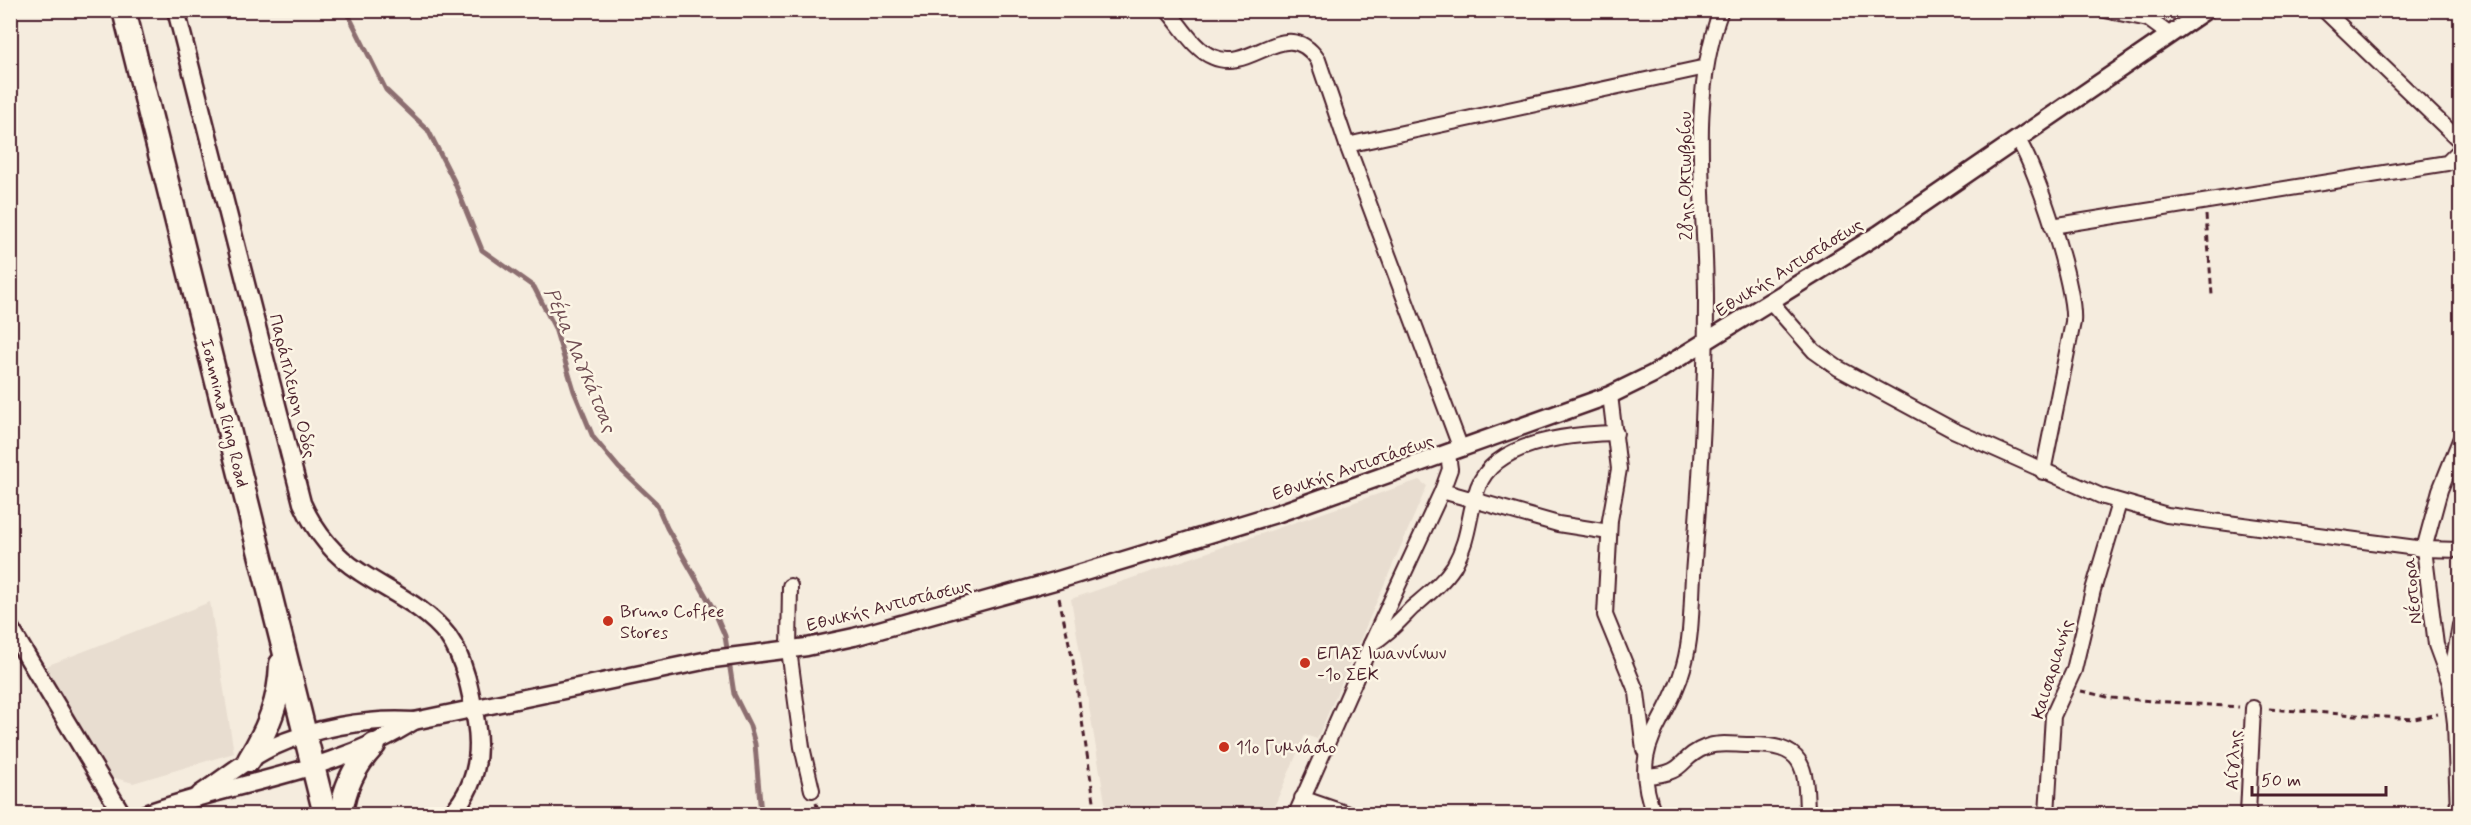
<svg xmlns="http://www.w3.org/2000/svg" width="2471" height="825" font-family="Mynerve,sans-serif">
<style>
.built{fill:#e8ddd0}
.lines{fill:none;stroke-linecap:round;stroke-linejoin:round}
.stream{stroke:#8c6e70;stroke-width:5}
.minor-casing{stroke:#4a1f2b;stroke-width:18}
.tertiary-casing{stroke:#4a1f2b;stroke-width:21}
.trunk-casing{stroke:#4a1f2b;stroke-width:27}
.path{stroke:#4a1f2b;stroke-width:3;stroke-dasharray:6 4.5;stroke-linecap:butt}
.minor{stroke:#fcf5e5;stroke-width:14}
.tertiary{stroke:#fcf5e5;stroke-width:16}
.trunk{stroke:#fcf5e5;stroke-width:22}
.poi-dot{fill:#c8321e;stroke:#fcf5e5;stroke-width:2}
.labels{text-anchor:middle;stroke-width:5;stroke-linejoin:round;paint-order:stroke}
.street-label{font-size:18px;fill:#4a1f2b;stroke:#fcf5e5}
.poi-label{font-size:18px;fill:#4a1f2b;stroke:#fcf5e5;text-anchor:start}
.water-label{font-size:20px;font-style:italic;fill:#704d53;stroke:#fcf5e5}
</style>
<rect width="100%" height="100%" fill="#f5ecde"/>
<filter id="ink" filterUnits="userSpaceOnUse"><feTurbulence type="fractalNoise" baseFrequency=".0167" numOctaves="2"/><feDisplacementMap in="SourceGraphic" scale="12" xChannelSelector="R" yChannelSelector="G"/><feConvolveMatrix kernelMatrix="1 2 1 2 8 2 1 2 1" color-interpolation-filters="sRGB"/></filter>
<g filter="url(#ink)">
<!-- built -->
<g class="built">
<path d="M1419 480 1427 486 1317 739 1305 735 1271 814H1107L1071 599Z"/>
<path d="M210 602 234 753 133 783 112 777 97 759 41 668Z"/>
</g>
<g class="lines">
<!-- stream -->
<path class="stream" d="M346 10 386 90 428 130 454 181 482 250 534 287 555 328 574 391 593 437 619 468 656 503 667 528 714 610 725 636 734 694 750 726 755 744 761 814"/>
<defs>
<g id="minor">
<path d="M1167 10C1181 25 1194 50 1213 57 1252 74 1286 13 1318 60L1347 145"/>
<path d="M2105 10 2148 19 2170 35"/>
<path d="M2324 10 2460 141"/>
<path d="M2018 140C2037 169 2076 288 2073 322L2043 472"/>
<path d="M2052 226 2447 163 2460 150"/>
<path d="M1771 302 1814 351 1838 368 1953 430 2101 496 2167 515 2424 549 2460 550"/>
<path d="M1610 395 1619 469 1610 520 1605 615 1637 693 1644 750"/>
<path d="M1461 449 1347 145 1706 67"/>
<path d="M1442 491 1558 524 1609 532"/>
<path d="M790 586 789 650 802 747 812 790"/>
<path d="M1371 644C1387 635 1399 621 1412 608 1427 595 1443 583 1454 566 1470 538 1468 515 1478 487 1496 440 1574 434 1616 433"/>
<path d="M2450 683 2460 625"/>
<path d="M1646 776C1688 774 1677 758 1706 747 1718 742 1735 745 1748 745 1805 744 1806 765 1807 814"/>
<path d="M1302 798 1348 814"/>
<path d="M1296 814 1371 644 1442 491 1450 469 1448 454"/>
<path d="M1654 814C1627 742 1668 726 1684 665 1693 633 1691 595 1694 561 1701 475 1706 386 1706 299 1706 203 1687 103 1721 10"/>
<path d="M2047 814 2053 716 2074 670 2093 590 2119 503"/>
<path d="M2248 814 2253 708"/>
<path d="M2458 814 2455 723 2450 683 2436 645 2424 549 2440 490 2460 440"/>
</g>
<g id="tertiary">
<path d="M176 10 302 503C315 532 333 555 360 572 390 592 426 607 448 636 465 660 471 693 476 722 482 757 475 788 451 814"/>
<path d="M10 628 122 814"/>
<path d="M200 794C223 779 245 760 270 748 313 728 366 718 414 721L713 659 807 647 854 637 1055 581 1279 513 1610 395 1653 374 1879 234 2206 10"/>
<path d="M145 814C235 781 332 774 414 721"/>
</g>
<g id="trunk">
<path d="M124 10 325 814"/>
<path d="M249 760C268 729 280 700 281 664"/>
<path d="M341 814C344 787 355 765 374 745"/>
</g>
</defs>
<!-- minor casing -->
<use href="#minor" class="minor-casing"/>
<!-- tertiary casing -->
<use href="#tertiary" class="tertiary-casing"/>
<!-- trunk casing -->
<use href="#trunk" class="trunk-casing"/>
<!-- path -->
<g class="path">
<path d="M2206 215 2212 295"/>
<path d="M1059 598 1073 661 1096 814"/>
<path d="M2081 691 2112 698 2239 707"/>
<path d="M2269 709 2414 719 2438 714"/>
<path d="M816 803 819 814"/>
</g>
<!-- minor -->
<use href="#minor" class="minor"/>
<!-- tertiary -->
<use href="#tertiary" class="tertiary"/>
<!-- trunk -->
<use href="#trunk" class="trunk"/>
</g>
</g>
<!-- markers -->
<g class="poi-dot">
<circle cx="608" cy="621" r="6"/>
<circle cx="1305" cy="663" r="6"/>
<circle cx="1224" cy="747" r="6"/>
</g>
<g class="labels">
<!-- street labels -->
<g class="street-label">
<text transform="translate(1685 176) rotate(-90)" y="6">28ης Οκτωβρίου</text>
<text transform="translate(1789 267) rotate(-32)" y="6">Εθνικής Αντιστάσεως</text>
<text transform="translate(293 386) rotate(76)" y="6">Παράπλευρη Οδός</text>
<text transform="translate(225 413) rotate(76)" y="6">Ioannina Ring Road</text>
<text transform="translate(1353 467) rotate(-19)" y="6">Εθνικής Αντιστάσεως</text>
<text transform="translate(2412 591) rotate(-96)" y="6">Νέστορα</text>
<text transform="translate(889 605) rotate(-14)" y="6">Εθνικής Αντιστάσεως</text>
<text transform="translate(2052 669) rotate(-73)" y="6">Καισαριανής</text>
<text transform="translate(2233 760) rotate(-87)" y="6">Αίγλης</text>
</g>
<!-- poi labels -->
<g class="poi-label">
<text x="620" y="617">Bruno Coffee<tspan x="620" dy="21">Stores</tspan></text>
<text x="1317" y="659">ΕΠΑΣ Ιωαννίνων<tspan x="1317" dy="21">-1ο ΣΕΚ</tspan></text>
<text x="1236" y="753">11o Γυμνάσιο</text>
</g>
<!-- water labels -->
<g class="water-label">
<text transform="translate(581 360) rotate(67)" y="7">Ρέμα Λαγκάτσας</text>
</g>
</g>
<!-- margin -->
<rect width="2471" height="825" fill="none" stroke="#fcf5e5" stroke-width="36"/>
<rect x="18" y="18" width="2435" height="789" fill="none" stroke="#4a1f2b" stroke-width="2" filter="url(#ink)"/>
<!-- scale -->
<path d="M2252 786v9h134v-9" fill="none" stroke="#4a1f2b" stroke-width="3"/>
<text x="2261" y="786" font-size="18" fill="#4a1f2b" stroke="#fcf5e5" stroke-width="4.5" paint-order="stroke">50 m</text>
</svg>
